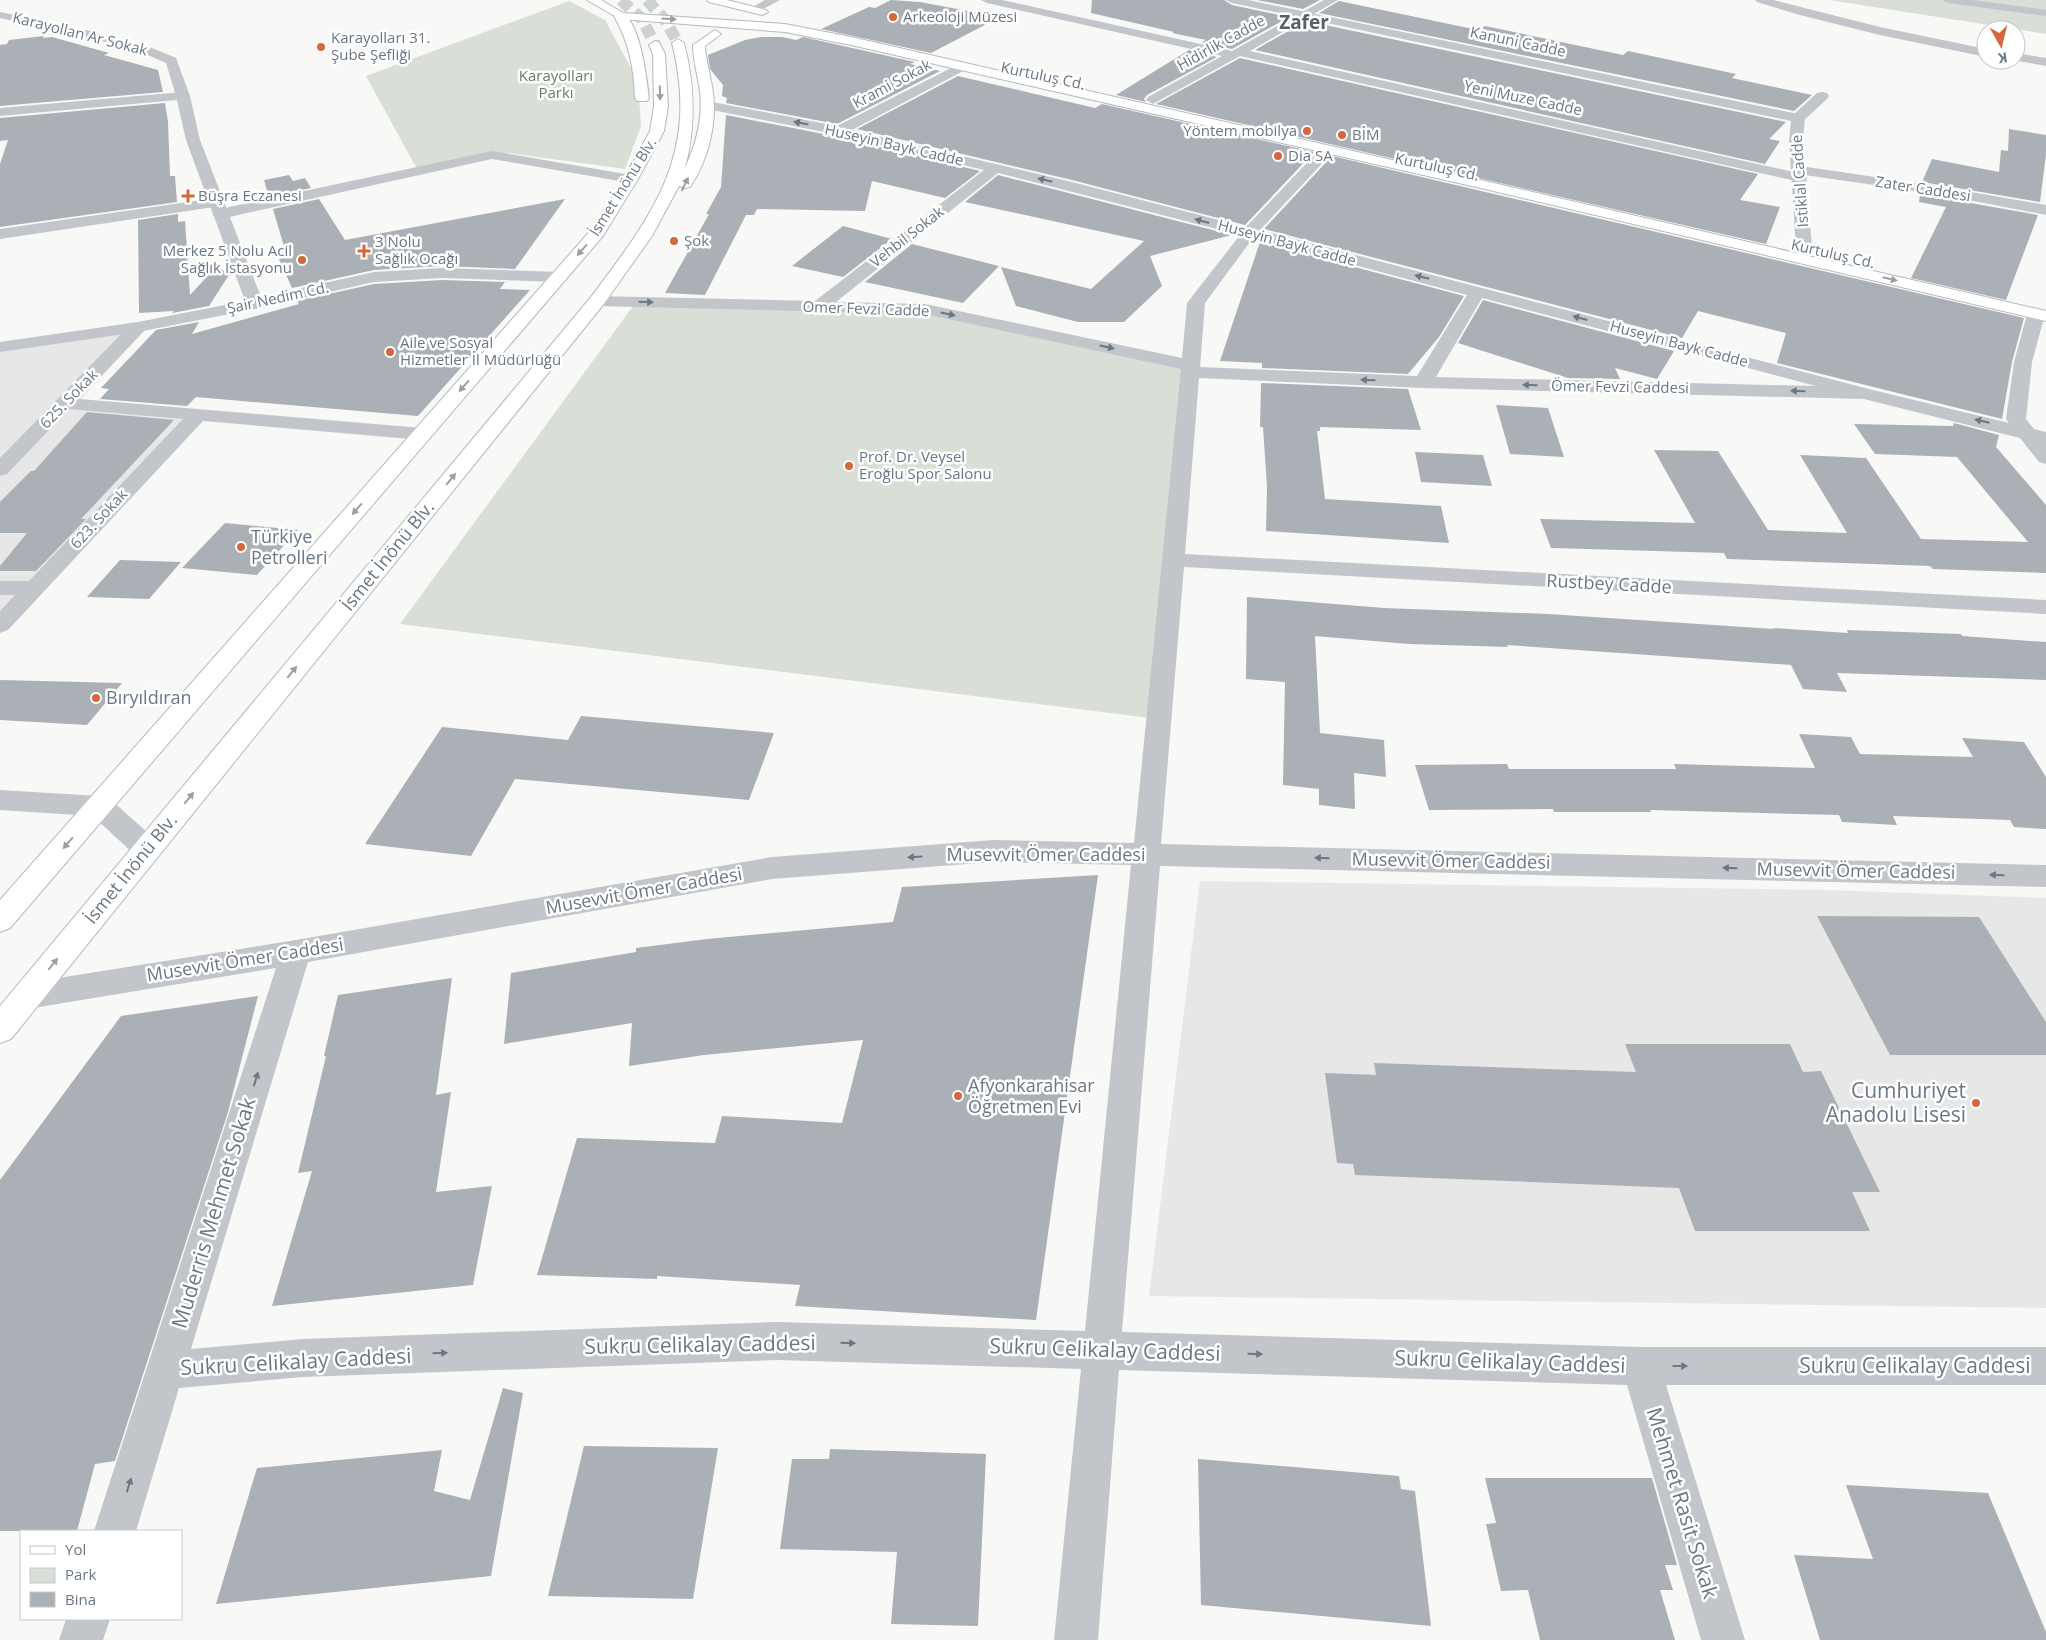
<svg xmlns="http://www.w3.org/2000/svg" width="2046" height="1640" font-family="'Open Sans',sans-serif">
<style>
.built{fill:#e6e7e6}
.green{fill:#d9ded7}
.building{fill:#aab0b6}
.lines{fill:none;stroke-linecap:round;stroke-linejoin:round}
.secondary-tunnel{stroke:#cdd1d4;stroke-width:12;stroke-dasharray:12 6;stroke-linecap:butt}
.secondary-casing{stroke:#b5b9bd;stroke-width:2}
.primary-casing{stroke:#b6b9bd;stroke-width:2}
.minor{fill:#c2c5c9;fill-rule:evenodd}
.tertiary{fill:#c2c5c9;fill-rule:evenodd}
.secondary{fill:#fff;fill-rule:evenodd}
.primary{fill:#fff;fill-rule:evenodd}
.oneway{fill:#97a0a9}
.oneway2{fill:#6a7784}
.poi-dot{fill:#d2683c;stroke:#fff;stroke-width:2}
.labels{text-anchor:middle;stroke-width:5;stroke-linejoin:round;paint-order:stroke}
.far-poi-label{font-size:15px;fill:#6a7784;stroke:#fff;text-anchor:start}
.far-street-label{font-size:15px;fill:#6a7784;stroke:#fff}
.far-park-label{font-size:15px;fill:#6b7b68;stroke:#fff}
.poi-label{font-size:18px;fill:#6a7784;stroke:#fff;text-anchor:start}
.street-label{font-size:18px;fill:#6a7784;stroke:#fff}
.far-district-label{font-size:19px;font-weight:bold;fill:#576069;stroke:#fff}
.near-poi-label{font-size:21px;fill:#6a7784;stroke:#fff;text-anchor:end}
.near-street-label{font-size:21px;fill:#6a7784;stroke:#fff}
</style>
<rect width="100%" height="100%" fill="#f8f8f6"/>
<!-- built -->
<g class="built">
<path d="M138 327 65 402 199 414 0 625V347Z"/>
<path d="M1200 881 1826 890 2046 898V1308L1149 1296Z"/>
</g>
<!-- green -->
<g class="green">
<path d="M1829 0H2046V34Z"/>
<path d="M569 1 605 20 632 70 639 97 641 126 625 169 508 153 417 169 366 76Z"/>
<path d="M636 302 925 309 1190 365 1158 719 400 624Z"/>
</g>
<!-- building -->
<g class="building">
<path d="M891 0 920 2 1000 17 931 53 821 29 869 7 875 8Z"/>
<path d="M1092 0H1224L1232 5 1289 17 1232 49 1202 42 1206 40 1172 33 1174 32 1091 13Z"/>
<path d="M1257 0H1320L1303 9Z"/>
<path d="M1339 1 1478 30 1485 26 1623 55 1628 51 1736 74 1732 78 1812 95 1794 111 1319 13Z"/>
<path d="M1306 21 1786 122 1769 139 1780 141 1765 164 1255 50Z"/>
<path d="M44 36 43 38 52 37 109 53 104 55 158 70 163 92 0 106V45L7 44 9 40Z"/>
<path d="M761 37H782L796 40 803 37 915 62 910 64 940 71 837 124 726 103 727 98 722 96 723 85 710 69 708 55 745 40Z"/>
<path d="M1189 50 1217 57 1147 95 1144 99 1146 102 1116 95Z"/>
<path d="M1240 58 1758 174 1740 200 1780 207 1766 244 1156 104Z"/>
<path d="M958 76 1095 108 1102 104 1314 152 1245 225 1072 180 857 129Z"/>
<path d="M165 103 168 122 170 176H175L177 202 0 227V164L8 140 0 141V118Z"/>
<path d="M726 115 839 137 980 171 945 198 872 181 865 211 757 209 754 215H746L705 295 665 293 709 214H706L721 187Z"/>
<path d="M2009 129 2046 135V154L2040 202 1922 182 1932 159 1999 172 2001 150 2008 151Z"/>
<path d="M1332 156 2024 318 2012 362 2002 419 1777 363 1786 333 1698 311 1682 338 1264 229Z"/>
<path d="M289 175 293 181 305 178 311 188 269 197 264 180Z"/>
<path d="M998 175 1232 235 1150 256 1162 286 1124 322H1078L1016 306 1001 267 1091 289 1144 241 965 202Z"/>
<path d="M1920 194 2038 215 2006 300 1911 278 1946 207 1919 202Z"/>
<path d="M319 199 345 240 565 199 515 269 442 266 374 270 292 288 279 259 287 257 273 209Z"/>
<path d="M178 214V222L185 221 190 295 217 266 229 275 209 306 172 313 174 311 139 313 138 220Z"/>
<path d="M843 226 892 239 843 277 792 266Z"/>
<path d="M1260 242 1464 296 1439 337 1408 374 1262 368V363L1220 361Z"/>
<path d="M912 244 999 266 963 303 865 282Z"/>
<path d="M442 280 505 282 500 289 530 290 418 416 196 397 187 406 100 399 109 389 101 388 156 330 199 322 192 334 299 304 297 301 374 284Z"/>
<path d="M1483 300 1674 351 1657 379 1615 368 1620 379 1568 378 1458 343Z"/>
<path d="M1261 383 1408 389 1421 430 1320 427V431H1317L1325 499 1441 506 1449 543 1266 531 1267 487 1263 427H1260Z"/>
<path d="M1496 405 1548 408 1564 457 1510 454Z"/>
<path d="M87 412 174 420 81 519H86L36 571H0V566L27 533H0V502L31 471H34Z"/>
<path d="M1954 423 1999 435 1996 447 2046 505V573L1933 569 1930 566 1727 559 1724 553 1551 548 1540 519 1695 523 1654 450 1718 451 1768 530 1847 533 1800 455 1866 458 1921 539 2028 542 1957 457 1875 454 1854 424 1953 426Z"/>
<path d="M1415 452 1483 455 1492 486 1421 482Z"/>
<path d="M225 523 298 530 257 575 182 568Z"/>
<path d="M120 560 181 562 149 599 87 597Z"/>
<path d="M1247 597 1384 608 1548 614 1774 629 1773 628 1848 633 1847 630 1961 634 1962 636 2046 642V680L1837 673 1847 692 1803 689 1791 665 1507 645 1508 647 1409 644 1315 636 1320 733 1384 740 1386 777 1354 773 1355 809 1319 805V789L1283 785 1285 682 1246 679Z"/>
<path d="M0 680 122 683 87 725 0 720Z"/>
<path d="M581 716 774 733 749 800 515 779 471 856 365 844 442 727 568 740Z"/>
<path d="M1799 734 1851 737 1860 754 1973 757 1962 738 2024 742 2046 777V829L2014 827 2010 820 1893 816 1897 825 1842 822 1839 815 1650 810 1651 812H1554L1553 809 1429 810 1415 765 1507 764 1509 769H1676L1674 764 1815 768Z"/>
<path d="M1098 875 1036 1320 795 1306 800 1285 657 1276V1279L537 1275 577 1138 715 1143 722 1116 842 1123 863 1040 704 1055 629 1066 632 1023 504 1044 511 973 636 952V948L707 939 893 922 902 887Z"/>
<path d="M1817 916 1979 917 2046 1022V1055H1890Z"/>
<path d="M452 978 436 1095 451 1092 436 1192 492 1186 473 1285 272 1306 312 1171 298 1173 326 1056H324L338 995Z"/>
<path d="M258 996 228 1112 115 1461 95 1464 77 1531H0V1180L121 1016Z"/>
<path d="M1625 1044H1790L1803 1072 1821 1071 1880 1192H1852L1870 1231H1695L1679 1188 1355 1175 1353 1164 1337 1163 1325 1073 1376 1075 1374 1063 1636 1072Z"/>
<path d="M503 1388 523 1393 491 1576 216 1604 257 1468 442 1450 434 1491 470 1500Z"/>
<path d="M584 1446 718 1448 693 1599 548 1596Z"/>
<path d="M830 1449 986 1454 978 1626 891 1624 897 1552 780 1549 792 1459H829Z"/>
<path d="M1198 1459 1399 1476 1401 1489 1415 1491 1431 1626 1201 1605Z"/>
<path d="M1485 1478H1652L1677 1565H1665L1673 1590H1660L1675 1640H1540L1528 1590 1501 1591 1486 1524 1496 1523Z"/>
<path d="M1846 1485 1988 1493 2046 1632V1640H1820L1794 1555 1873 1559Z"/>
</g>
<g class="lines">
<!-- secondary-tunnel -->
<g class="secondary-tunnel">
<path d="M621 0 642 19 655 45"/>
<path d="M647 0 665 20 678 43"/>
</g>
<defs>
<g id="secondary">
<path d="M620 13C640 17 647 80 649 98L647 101H637L635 98C634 68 629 42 614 16Z"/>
<path d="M715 30 721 34 705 46C706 62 711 77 713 93 717 124 708 161 690 187L685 188 679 186 652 236 603 305 11 1039 0 1043V1006L591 297C654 213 700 154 672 43L678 39 684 43C695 85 696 126 685 168 696 144 703 119 700 92 698 76 693 61 693 45Z"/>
<path d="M655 41 659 42 665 54 668 106 664 131 638 179 603 236 10 928 0 932V900L591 230 624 179 650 131 654 106 653 54 649 45Z"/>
</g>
<g id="primary">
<path d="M587 0H601L623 13 785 24 851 37 1485 181 2046 311V321L1485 189 851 45 785 32 620 19Z"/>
<path d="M707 0H727L766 10 768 12 762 15 709 2Z"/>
</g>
</defs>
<!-- secondary casing -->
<use href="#secondary" class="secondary-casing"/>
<!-- primary casing -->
<use href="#primary" class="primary-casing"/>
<!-- minor -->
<g class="minor">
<path d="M765 0H780L757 12H749L747 10Z"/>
<path d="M981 0H1002L1232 51 1324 0H1338L1250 51 1794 172 1793 170 1795 167 1800 166 1943 187 2046 205V215L1943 195 1805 175 1807 178 1805 181 1800 182 1240 56 1153 104 1146 100 1148 97 1222 56 987 3Z"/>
<path d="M1942 0H1973L2046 10V16L1948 3Z"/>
<path d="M961 63 965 64 967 67 965 70 852 130 1072 182 1246 227 1322 147H1332L1334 150 1332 153 1260 230 1869 389 2009 423 2006 419 2014 362 2027 314 2030 310 2036 309 2042 310 2045 314 2032 362 2026 419 2034 429 2046 432V464L2039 462 2020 438 1864 399 1423 388 1199 378 1185 554 2046 600V614L1184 567 1161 844 2046 865V887L1160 866 1122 1332 1641 1347H2046V1385H1666L1745 1640H1701L1627 1385 1119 1370 1098 1640H1054L1081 1369 777 1360 303 1377 179 1388 136 1531H94L276 968 27 1009 16 1005 11 996 16 987 27 983 296 940 772 857 993 840 1134 843 1181 369 925 314 597 306 591 305 588 301 591 297 597 296 815 301 984 170 839 135 707 109 700 105 707 101 837 126ZM998 173 1240 235 1187 303 1182 358 925 304 836 302ZM1253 238 1467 295 1417 376 1200 367 1205 303ZM1482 298 1816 386 1436 377ZM993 862 1131 865 1085 1331 777 1322 303 1339 191 1349 308 962 772 879Z"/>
<path d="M183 92 190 96 188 99 0 116V108Z"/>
<path d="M1822 92 1827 93 1829 96 1827 99 1803 121H1793L1791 118 1793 115 1817 93Z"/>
<path d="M492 151 631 175 636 176 638 179 636 182 631 183 492 159 220 219 215 217 212 214 215 211 220 209Z"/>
<path d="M216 198 221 200 224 203 221 206 0 239V229Z"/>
<path d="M138 322 144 323 147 327 144 331 80 399 422 428 429 430 432 434 429 438 422 440 203 421 8 630 0 633V611L15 595H0V581H29L183 419 69 409 7 474 0 476V458L132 323Z"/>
<path d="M0 790 100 796 110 799 157 841 161 849 157 857 147 860 137 857 93 816 0 810Z"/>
<path d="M66 1619H110L103 1640H59Z"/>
</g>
<!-- tertiary -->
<g class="tertiary">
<path d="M1226 0H1248L1803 115 1805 118 1803 140 1812 248 1810 251H1798L1796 248 1789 140 1791 121 1232 3Z"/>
<path d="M1755 0H1773L1880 27 1986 49V57L1880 35 1796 14 1757 2Z"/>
<path d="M0 12 95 32 152 48 176 58 190 96 200 140 261 297 374 272 442 268 559 272 565 273 567 277 565 281 559 282 442 278 374 282 255 309 138 332 0 352V342L138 322 245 301 186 140 176 96 166 63 143 53 87 37 0 18Z"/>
<path d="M2016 53 2046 58V66L2013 60H2016Z"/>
</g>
<!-- secondary -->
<use href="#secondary" class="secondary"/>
<!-- primary -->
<use href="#primary" class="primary"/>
</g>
<!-- one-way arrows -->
<defs><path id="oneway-solid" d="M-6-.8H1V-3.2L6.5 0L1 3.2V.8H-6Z" transform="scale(1.25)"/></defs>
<g class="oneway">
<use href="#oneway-solid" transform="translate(669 19) rotate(3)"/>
<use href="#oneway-solid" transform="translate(660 93) rotate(88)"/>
<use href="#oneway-solid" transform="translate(685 184) rotate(-64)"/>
<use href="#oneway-solid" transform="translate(582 250) rotate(131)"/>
<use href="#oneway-solid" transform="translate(1890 279) rotate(13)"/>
<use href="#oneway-solid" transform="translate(464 386) rotate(131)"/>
<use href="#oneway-solid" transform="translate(451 479) rotate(-51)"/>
<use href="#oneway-solid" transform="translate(357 509) rotate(131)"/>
<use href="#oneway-solid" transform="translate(292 672) rotate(-51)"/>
<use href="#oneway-solid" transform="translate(189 798) rotate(-51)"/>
<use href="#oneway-solid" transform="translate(68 843) rotate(131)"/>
<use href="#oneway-solid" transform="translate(53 964) rotate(-51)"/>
</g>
<g class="oneway2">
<use href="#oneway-solid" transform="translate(801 123) rotate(-169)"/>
<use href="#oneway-solid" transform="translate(1045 180) rotate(-167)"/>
<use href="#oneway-solid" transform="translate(1202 221) rotate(-165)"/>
<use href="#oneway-solid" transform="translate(1422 277) rotate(-166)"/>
<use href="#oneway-solid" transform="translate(646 302) rotate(1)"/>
<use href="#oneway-solid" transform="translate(948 314) rotate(12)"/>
<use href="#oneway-solid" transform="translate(1580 318) rotate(-165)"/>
<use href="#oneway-solid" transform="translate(1107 347) rotate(12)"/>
<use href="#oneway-solid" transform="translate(1368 380) rotate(-178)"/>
<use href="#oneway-solid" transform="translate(1530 385) rotate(-179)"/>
<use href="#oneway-solid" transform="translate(1798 391) rotate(-179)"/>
<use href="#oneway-solid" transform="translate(1982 421) rotate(-167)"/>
<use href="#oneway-solid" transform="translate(915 857) rotate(176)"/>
<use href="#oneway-solid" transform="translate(1322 858) rotate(-179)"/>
<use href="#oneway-solid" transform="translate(1730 868) rotate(-179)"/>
<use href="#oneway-solid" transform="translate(1997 875) rotate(-179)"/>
<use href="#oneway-solid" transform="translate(256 1079) rotate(-73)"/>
<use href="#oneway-solid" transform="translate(848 1343) rotate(1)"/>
<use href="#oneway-solid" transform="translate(440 1353) rotate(-2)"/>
<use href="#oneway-solid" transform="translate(1255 1354) rotate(2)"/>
<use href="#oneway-solid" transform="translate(1680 1366)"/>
<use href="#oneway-solid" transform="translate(129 1485) rotate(-73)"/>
</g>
<!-- markers -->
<g class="poi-dot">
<circle cx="893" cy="17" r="5"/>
<circle cx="321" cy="47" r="5"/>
<circle cx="1307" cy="131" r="5"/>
<circle cx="1342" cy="135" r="5"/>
<circle cx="1278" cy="156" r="5"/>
<path d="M185.5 188.5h5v5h5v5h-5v5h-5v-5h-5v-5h5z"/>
<circle cx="674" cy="241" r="5"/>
<path d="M361.5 243.5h5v5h5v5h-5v5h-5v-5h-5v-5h5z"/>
<circle cx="302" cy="260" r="5"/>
<circle cx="390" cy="352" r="5"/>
<circle cx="849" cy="466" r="5"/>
<circle cx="241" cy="547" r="5"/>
<circle cx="96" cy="698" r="5"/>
<circle cx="958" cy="1096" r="5"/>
<circle cx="1976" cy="1103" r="5"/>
</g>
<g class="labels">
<!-- far-poi labels -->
<g class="far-poi-label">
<text x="903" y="22">Arkeoloji Müzesi</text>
<text x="331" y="43">Karayolları 31.<tspan x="331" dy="17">Şube Şefliği</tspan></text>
<text x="1297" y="136" text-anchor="end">Yöntem mobilya</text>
<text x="1352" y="140">BİM</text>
<text x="1288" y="161">Dia SA</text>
<text x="198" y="201">Büşra Eczanesi</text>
<text x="684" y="246">Şok</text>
<text x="375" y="247">3 Nolu<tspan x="375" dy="17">Sağlık Ocağı</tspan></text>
<text x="292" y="256" text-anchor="end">Merkez 5 Nolu Acil<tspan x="292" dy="17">Sağlık İstasyonu</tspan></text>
<text x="400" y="348">Aile ve Sosyal<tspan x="400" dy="17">Hizmetler İl Müdürlüğü</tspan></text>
<text x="859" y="462">Prof. Dr. Veysel<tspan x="859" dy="17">Eroğlu Spor Salonu</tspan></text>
</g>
<!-- far-street labels -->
<g class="far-street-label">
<text transform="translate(80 34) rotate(14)" y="5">Karayollan Ar Sokak</text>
<text transform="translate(1518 42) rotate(12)" y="5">Kanuni Cadde</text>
<text transform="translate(1221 43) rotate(-29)" y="5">Hidirlik Cadde</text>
<text transform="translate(1043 76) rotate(12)" y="5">Kurtuluş Cd.</text>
<text transform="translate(892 84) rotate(-28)" y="5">Krami Sokak</text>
<text transform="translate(1523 98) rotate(12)" y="5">Yeni Muze Cadde</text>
<text transform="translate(894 145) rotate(13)" y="5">Huseyin Bayk Cadde</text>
<text transform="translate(1437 167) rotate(12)" y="5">Kurtuluş Cd.</text>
<text transform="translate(1800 181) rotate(-94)" y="5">Istiklal Cadde</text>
<text transform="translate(623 187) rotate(-58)" y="5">İsmet İnönü Blv.</text>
<text transform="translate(1923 189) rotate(9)" y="5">Zater Caddesi</text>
<text transform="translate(907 237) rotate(-38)" y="5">Vehbil Sokak</text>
<text transform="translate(1287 243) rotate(15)" y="5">Huseyin Bayk Cadde</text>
<text transform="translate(1833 254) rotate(13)" y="5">Kurtuluş Cd.</text>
<text transform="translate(278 298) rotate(-12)" y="5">Şair Nedim Cd.</text>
<text transform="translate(866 309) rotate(2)" y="5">Omer Fevzi Cadde</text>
<text transform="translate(1679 344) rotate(15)" y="5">Huseyin Bayk Cadde</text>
<text transform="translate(1620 387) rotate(1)" y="5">Ömer Fevzi Caddesi</text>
<text transform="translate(69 399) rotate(-46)" y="5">625. Sokak</text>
<text transform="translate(99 519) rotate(-47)" y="5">623. Sokak</text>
</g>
<!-- far-park labels -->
<g class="far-park-label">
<text x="556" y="81">Karayolları<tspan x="556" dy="17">Parkı</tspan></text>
</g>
<!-- poi labels -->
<g class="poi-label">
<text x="251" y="543">Türkiye<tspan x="251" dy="21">Petrolleri</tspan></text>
<text x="106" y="704">Bıryıldıran</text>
<text x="968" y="1092">Afyonkarahisar<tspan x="968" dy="21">Öğretmen Evi</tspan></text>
</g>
<!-- street labels -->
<g class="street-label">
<text transform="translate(388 556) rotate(-51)" y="6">İsmet İnönü Blv.</text>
<text transform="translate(1609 584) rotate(3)" y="6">Rustbey Cadde</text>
<text x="1046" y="861">Musevvit Ömer Caddesi</text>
<text transform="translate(1451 861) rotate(1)" y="6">Musevvit Ömer Caddesi</text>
<text transform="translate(131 869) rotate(-51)" y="6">İsmet İnönü Blv.</text>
<text transform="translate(1856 871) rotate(1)" y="6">Musevvit Ömer Caddesi</text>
<text transform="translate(644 891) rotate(-10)" y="6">Musevvit Ömer Caddesi</text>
<text transform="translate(245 960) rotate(-9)" y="6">Musevvit Ömer Caddesi</text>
</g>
<!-- far-district labels -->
<g class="far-district-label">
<text x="1304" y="29">Zafer</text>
</g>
<!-- near-poi labels -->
<g class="near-poi-label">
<text x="1966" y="1098">Cumhuriyet<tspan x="1966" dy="24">Anadolu Lisesi</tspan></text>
</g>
<!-- near-street labels -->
<g class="near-street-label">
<text transform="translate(214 1213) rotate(-73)" y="7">Muderris Mehmet Sokak</text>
<text transform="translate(700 1345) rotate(-1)" y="7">Sukru Celikalay Caddesi</text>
<text transform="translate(1105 1350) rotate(2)" y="7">Sukru Celikalay Caddesi</text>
<text transform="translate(296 1362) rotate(-3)" y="7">Sukru Celikalay Caddesi</text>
<text transform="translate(1510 1362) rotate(2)" y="7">Sukru Celikalay Caddesi</text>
<text x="1915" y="1373">Sukru Celikalay Caddesi</text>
<text transform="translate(1682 1503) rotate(73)" y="7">Mehmet Rasit Sokak</text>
</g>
</g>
<!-- legend -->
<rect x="20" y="1530" width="162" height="90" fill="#ffffff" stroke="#c3c9ce"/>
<rect x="30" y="1546" width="25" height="8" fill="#ffffff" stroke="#c3c9ce"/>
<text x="65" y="1555" font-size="15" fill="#6a7784">Yol</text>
<rect x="30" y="1568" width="25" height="15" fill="#d9ded7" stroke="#c3c9ce"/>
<text x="65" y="1580" font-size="15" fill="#6a7784">Park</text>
<rect x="30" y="1592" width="25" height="15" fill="#aab0b6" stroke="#c3c9ce"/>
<text x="65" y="1605" font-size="15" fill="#6a7784">Bina</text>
<!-- north arrow -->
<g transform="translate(2001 45) rotate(172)"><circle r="24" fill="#ffffff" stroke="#c3c9ce"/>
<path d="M0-4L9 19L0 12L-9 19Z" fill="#d2683c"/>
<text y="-8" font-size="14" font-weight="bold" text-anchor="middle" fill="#6a7784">K</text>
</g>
</svg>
